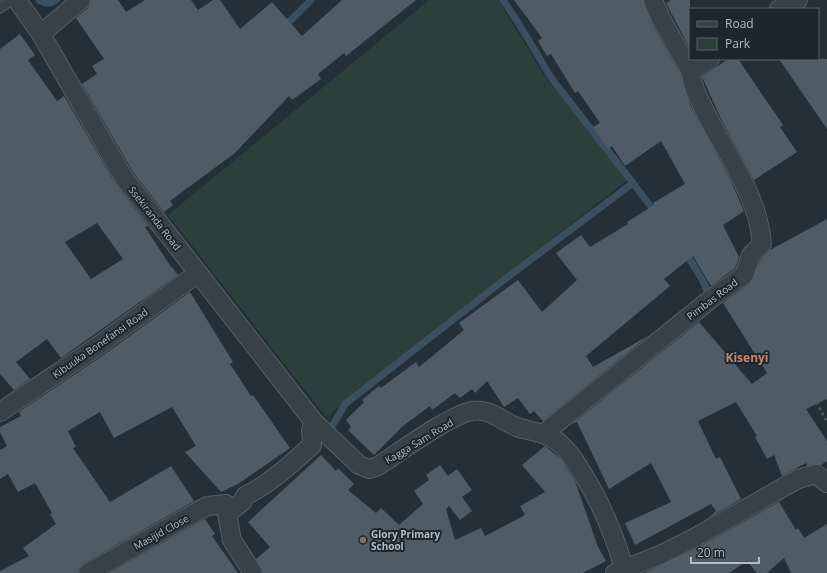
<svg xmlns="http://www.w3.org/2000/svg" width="827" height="573" font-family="'Open Sans',sans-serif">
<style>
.green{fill:#2c3f3c}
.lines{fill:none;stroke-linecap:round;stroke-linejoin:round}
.stream{stroke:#3c4f5e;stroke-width:7}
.building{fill:#505c65;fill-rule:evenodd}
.service-casing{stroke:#565f66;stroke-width:11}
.minor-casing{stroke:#565f66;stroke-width:20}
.path{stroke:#4b5b5b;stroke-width:2.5;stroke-dasharray:3 3;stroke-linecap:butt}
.service{stroke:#384148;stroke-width:9}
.minor{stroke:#384148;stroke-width:18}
.education-dot{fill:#8d6e63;stroke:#1d262c;stroke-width:1.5}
.labels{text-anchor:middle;stroke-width:4;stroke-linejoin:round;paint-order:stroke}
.street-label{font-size:10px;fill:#b3bcc4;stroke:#1d262c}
.poi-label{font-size:10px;font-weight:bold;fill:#b3bcc4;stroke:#1d262c;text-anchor:start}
.quarter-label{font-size:12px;font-weight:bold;fill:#c6866b;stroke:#1d262c}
</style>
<rect width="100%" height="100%" fill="#242f37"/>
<!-- green -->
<path class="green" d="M429 0H498L547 80 631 177 326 417 168 215Z"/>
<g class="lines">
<!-- stream -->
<g class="stream">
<path d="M39 0C45 4 50 4 56 0"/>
<path d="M283 28 311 0"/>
<path d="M633 183 656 214"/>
<path d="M686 252C693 268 707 282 709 299"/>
<path d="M325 433 333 425 345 404 509 276 633 183 552 79 519 24 503 0"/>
</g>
</g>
<!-- building -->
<g class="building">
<path d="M91 0H118L126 12 145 0H191L198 10 213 0H220L240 29 272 2 302 36 342 0H416L346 56 344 53 318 74 321 79 292 100 289 96 235 153 170 201 173 205 164 212 133 172 82 84 97 74 92 66 104 59 76 18 88 8Z"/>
<path d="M514 0H643L652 24 681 75 690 105 730 179 744 211 723 225 739 257 735 268 711 286 693 256 664 279 670 286 586 356 593 367 648 336 543 421 534 411 530 414 518 398 504 407 487 381 475 393 472 389 460 398 455 393 432 410 430 406 403 426 374 455 348 430 351 427 346 420 364 402 362 400 379 386 381 388 416 362 419 367 464 330 459 323 518 280 542 312 577 280 556 253 581 235 590 247 628 224 627 222 654 205 653 203 685 184 661 141 625 166 612 146 608 149 593 127 600 123 578 91 575 93 551 54 547 56 538 41 542 38Z"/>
<path d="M671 0H690V49L666 3Z"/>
<path d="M20 34 35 55 28 60 57 101 64 96 115 183 148 226 145 227 171 267H172L178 275 61 358 47 339 16 362 30 379 14 390 0 374V49ZM97 223 123 259 91 279 65 242Z"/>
<path d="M728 59H738L783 125 780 127 797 152 754 180 722 121 703 79 702 77Z"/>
<path d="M779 59H827V129Z"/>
<path d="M827 219V399L806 409 827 441V461L821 465 814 464 807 466 806 463 782 476 774 455 767 459 755 437 757 436 736 402 698 421 716 459 720 457 741 499 708 518 716 511 711 504 635 545 625 523 671 502 651 463 609 489 577 422 572 424 699 322 752 384 767 373 723 303 750 283 760 261 770 250Z"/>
<path d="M190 292 233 362 230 364 251 396 253 395 290 448 238 484 221 492 185 452 196 446 172 407 114 438 100 412 68 431 76 447 73 448 110 502 171 466 194 501 83 564 79 568 78 573H0V571L29 556 23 548 56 524 50 514 52 513 35 483 18 492 8 474 0 479V450L7 446 0 432V427L21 416 19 412 105 354Z"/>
<path d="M545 446 561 459 575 481 598 547 606 561 583 573H263L256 559 270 547 248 522 321 455 336 471 338 468 354 484 348 490 376 513 381 508 399 525 423 504 414 491 429 480 426 475 440 465 448 476 457 469 472 490 462 497 472 511 460 520 449 506 446 509 455 540 481 528 485 536 525 515 520 506 545 492 522 465Z"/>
<path d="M779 502 796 530 798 528 804 538 827 524V573H791L784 558 767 573H757L747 561 729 573H644L699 547Z"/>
<path d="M205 519 215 534 212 536 238 573H109Z"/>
</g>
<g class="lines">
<defs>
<path id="service" d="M0 8 12 0"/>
<g id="minor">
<path d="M17 0 41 34 124 178 198 273 314 422 359 465 369 469 378 466C400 452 448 416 472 411 490 408 502 421 517 427 531 432 547 432 559 443 569 451 575 461 581 471 601 502 614 534 624 568"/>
<path d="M653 0 661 19 691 72"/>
<path d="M779 9 798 0"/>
<path d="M41 34 81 0"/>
<path d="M0 412 99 345 198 273"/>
<path d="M543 434 712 298 744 275 751 255 762 244C758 193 725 154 704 109 698 97 692 86 691 72L710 59"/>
<path d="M88 573 207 506 226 504 227 514"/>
<path d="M253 573 232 540 227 514 242 502 245 496C271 483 290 465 312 445L311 430 314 422"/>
<path d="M615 573 662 554 694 538 798 479 816 474 827 483"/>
</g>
</defs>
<!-- service casing -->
<use href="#service" class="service-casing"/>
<!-- minor casing -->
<use href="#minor" class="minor-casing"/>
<!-- path -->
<path class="path" d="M755 292 777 328 827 422"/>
<!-- service -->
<use href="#service" class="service"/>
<!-- minor -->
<use href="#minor" class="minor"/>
</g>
<!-- markers -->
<circle class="education-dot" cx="363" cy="540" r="4"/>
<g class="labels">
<!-- street labels -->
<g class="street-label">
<text transform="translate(155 218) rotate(52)" y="4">Ssekiranda Road</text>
<text transform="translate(712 299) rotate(-37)" y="4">Pimbas Road</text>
<text transform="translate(100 343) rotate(-35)" y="4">Kibuuka Bonefansi Road</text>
<text transform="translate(419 441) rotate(-31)" y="4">Kagga Sam Road</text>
<text transform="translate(161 532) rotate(-29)" y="4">Masijid Close</text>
</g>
<!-- poi labels -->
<g class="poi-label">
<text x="371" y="538">Glory Primary<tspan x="371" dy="12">School</tspan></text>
</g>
<!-- quarter labels -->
<g class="quarter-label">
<text x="747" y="362">Kisenyi</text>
</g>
</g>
<!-- legend -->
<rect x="689" y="8" width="130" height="52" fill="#1d262c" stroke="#596269"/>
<rect x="697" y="21" width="20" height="6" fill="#384148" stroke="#596269"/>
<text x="725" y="28" font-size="12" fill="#b3bcc4">Road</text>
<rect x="697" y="38" width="20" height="12" fill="#2c3f3c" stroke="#596269"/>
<text x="725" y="48" font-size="12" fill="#b3bcc4">Park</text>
<!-- scale -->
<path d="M691 557v6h68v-6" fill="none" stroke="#b3bcc4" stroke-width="2"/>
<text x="697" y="557" font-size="12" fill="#b3bcc4" stroke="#1d262c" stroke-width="3" paint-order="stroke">20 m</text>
</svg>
